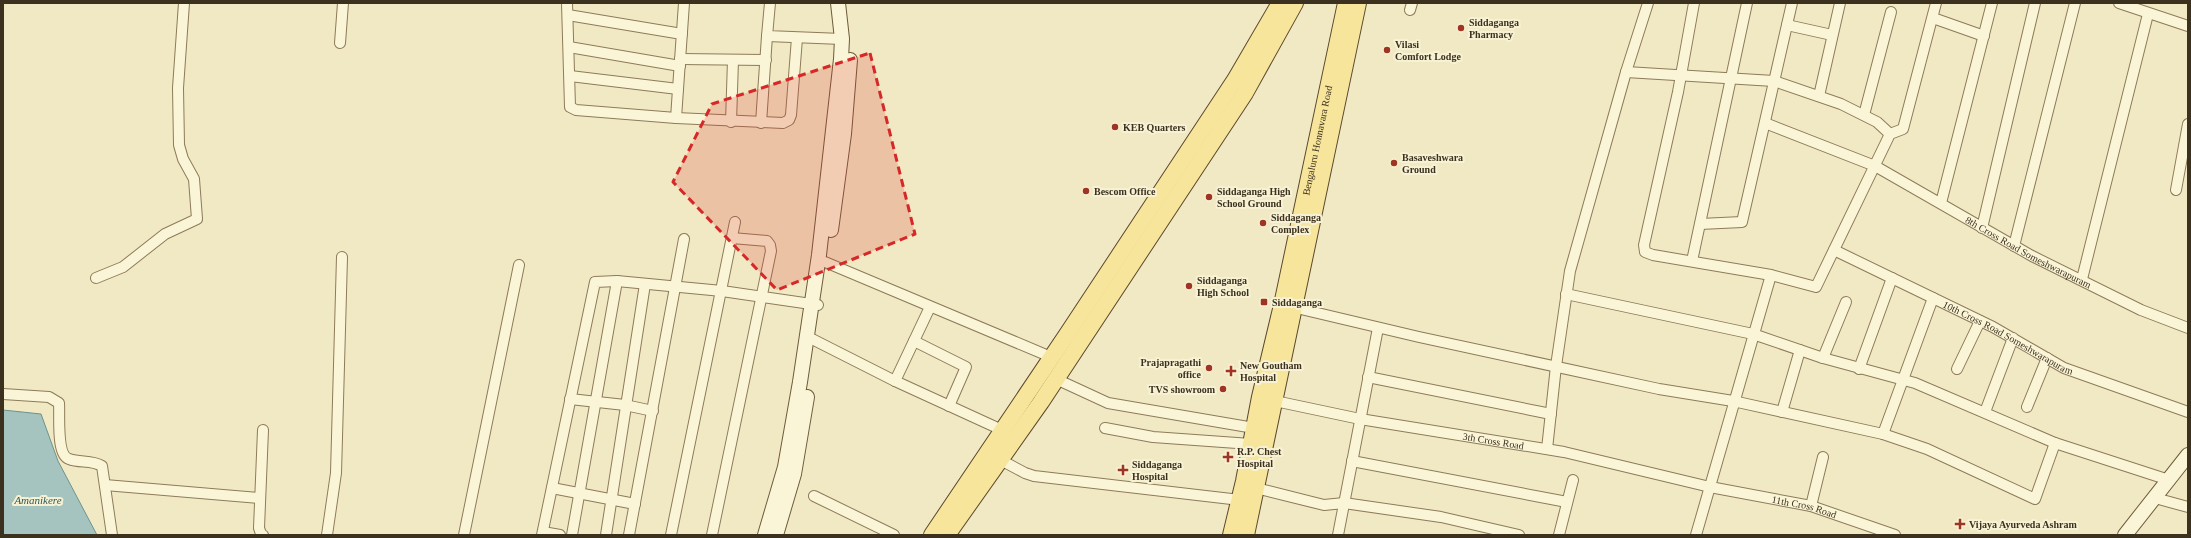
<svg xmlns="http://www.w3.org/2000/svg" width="2191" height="538" font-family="Georgia,serif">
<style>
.water{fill:#a6c4bf;stroke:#6c938e}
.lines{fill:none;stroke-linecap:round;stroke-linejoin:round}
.street-casing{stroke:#8d7b59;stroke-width:12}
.secondary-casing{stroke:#6e5c3c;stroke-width:16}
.primary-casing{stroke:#5a482d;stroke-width:18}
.street{stroke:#fbf5d8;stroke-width:10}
.secondary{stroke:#fbf5d8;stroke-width:14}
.primary{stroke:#f6e59a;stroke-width:16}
.marked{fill:#d62828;fill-opacity:0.2;stroke:#d62828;stroke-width:3;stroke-dasharray:8 5;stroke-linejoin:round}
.poi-dot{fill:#9f3425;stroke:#f8f2d4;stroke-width:1.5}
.labels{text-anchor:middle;stroke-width:4;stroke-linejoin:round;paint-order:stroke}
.poi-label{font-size:10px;font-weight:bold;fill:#3c301e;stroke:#f8f2d4;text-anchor:start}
.street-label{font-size:10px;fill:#3c301e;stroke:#f8f2d4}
.water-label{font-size:11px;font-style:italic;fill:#2c595c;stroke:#f8f2d4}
</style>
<rect width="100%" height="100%" fill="#f1e9c4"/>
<!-- water -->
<path class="water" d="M3 410 41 414 58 461 97 535H3Z"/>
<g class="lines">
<defs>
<g id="street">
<path d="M567 3 570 107 576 110 676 118 783 123 789 120 791 115 797 38"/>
<path d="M770 3 767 36 842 39"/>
<path d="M1694 3 1678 92 1644 245 1645 252 1653 255 1771 275 1816 287 1890 134 1903 129 1936 3"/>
<path d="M2119 3 2188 26"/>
<path d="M1410 10 1412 3"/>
<path d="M568 15 682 34"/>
<path d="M1933 18 1984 36"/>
<path d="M1787 25 1832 35"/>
<path d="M340 43 343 3"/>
<path d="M569 47 680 66"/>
<path d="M680 59 766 60"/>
<path d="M1626 72 1774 81 1841 104 1877 122 1890 134"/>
<path d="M570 76 678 89"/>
<path d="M1819 96 1840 3"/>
<path d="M1864 115 1891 12"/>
<path d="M676 118 684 3"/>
<path d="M731 122 733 60"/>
<path d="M761 123 767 36"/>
<path id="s1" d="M1765 123 1875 166 2032 256 2141 310 2188 328"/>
<path d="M2176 190 2188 124"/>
<path d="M1941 203 1992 3"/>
<path d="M1700 224 1742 222 1792 3"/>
<path d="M1982 228 2035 3"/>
<path d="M2014 246 2075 3"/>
<path id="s2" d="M1834 250 1993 327 2064 368 2188 412"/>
<path d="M1692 261 1747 3"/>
<path d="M825 262 1051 357"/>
<path d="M96 278 123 267 165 234 197 219 194 179 183 159 179 145 178 88 184 3"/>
<path d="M2082 279 2148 14"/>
<path d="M1566 294 1753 334 1823 358 1915 383 2055 443 2169 480"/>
<path d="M1288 306 1419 337 1659 389 1733 401 1883 434 1927 449 2035 499 2055 443"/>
<path d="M812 339 895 381 1002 430"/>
<path d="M914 341 966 367 949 406"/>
<path d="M1823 358 1846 302"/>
<path d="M1859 369 1892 278"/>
<path d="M1957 369 1980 321"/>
<path d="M1368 377 1551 414"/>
<path d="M1056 379 1108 403 1254 428"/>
<path d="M895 381 930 307"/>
<path d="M3 394 49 397 59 403C60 416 56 455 69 459 80 463 92 460 102 466L112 535"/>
<path d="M570 399 625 405 653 411"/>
<path id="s3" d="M1275 401 1360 419 1564 452 1710 487 1811 506 1895 535"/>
<path d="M2027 407 2047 358"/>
<path d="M1782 412 1800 350"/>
<path d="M1985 412 2013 338"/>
<path d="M1105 428 1153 437 1251 444"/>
<path d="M263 430 259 528 261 534 263 535"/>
<path d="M1883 434 1933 298"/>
<path d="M1547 449 1556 366 1570 271 1626 72 1648 3"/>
<path d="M995 457 1025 473 1034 476 1240 500"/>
<path d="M1352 461 1567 502"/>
<path d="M105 485 260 498"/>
<path d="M552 488 635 504"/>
<path d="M1256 488 1324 505 1344 503 1441 517 1519 535"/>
<path d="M814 496 894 535"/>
<path d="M2155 498 2188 507"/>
<path d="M1811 506 1823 457"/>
<path d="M543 532 560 535"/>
<path d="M327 535 336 473 342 257"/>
<path d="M464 535 519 265"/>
<path d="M542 535 595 282 617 281 722 291 818 305"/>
<path d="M572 535 617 281"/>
<path d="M606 535 645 284"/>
<path d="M629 535 684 239"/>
<path d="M671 535 735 222"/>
<path d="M712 535 771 251 770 245 767 241 732 238"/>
<path d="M1338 535 1378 328"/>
<path d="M1559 535 1573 480"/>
<path d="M1696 535 1771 275"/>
</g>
<g id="secondary">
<path d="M831 230 844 134 850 60"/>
<path d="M765 535 785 467 800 382 819 255 841 59 842 39 838 3"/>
<path d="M776 535 794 474 807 397"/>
<path d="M2125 535 2188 455"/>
</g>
<g id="primary">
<path d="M932 535 1068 333 1235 80 1280 3"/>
<path d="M947 535 1041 402 1245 93 1295 3"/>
<path id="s4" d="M1231 535 1244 481 1260 397 1282 305 1346 3"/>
<path d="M1246 535 1358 3"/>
</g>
</defs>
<!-- street casing -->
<use href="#street" class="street-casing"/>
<!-- secondary casing -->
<use href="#secondary" class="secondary-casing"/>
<!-- primary casing -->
<use href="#primary" class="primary-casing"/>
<!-- street -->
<use href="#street" class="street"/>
<!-- secondary -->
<use href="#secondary" class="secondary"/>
<!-- primary -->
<use href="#primary" class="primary"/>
</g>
<!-- marked area -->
<path class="marked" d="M870 53 915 234 777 290 673 182 712 104Z"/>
<!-- markers -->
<g class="poi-dot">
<circle cx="1461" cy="28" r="4"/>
<circle cx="1387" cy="50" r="4"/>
<circle cx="1115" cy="127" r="4"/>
<circle cx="1394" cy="163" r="4"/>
<circle cx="1086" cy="191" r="4"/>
<circle cx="1209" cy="197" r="4"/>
<circle cx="1263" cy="223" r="4"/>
<circle cx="1189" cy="286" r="4"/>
<rect x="1260" y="298" width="8" height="8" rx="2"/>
<circle cx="1209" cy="368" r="4"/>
<path d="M1229 365h4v4h4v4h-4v4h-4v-4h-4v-4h4z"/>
<circle cx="1223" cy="389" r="4"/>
<path d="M1226 451h4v4h4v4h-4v4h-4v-4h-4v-4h4z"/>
<path d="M1121 464h4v4h4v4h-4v4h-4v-4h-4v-4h4z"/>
<path d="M1958 518h4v4h4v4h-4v4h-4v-4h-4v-4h4z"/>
</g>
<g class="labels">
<!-- poi labels -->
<g class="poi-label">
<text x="1469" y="26">Siddaganga<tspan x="1469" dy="12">Pharmacy</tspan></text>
<text x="1395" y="48">Vilasi<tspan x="1395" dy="12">Comfort Lodge</tspan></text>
<text x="1123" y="131">KEB Quarters</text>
<text x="1402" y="161">Basaveshwara<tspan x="1402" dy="12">Ground</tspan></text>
<text x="1094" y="195">Bescom Office</text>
<text x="1217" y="195">Siddaganga High<tspan x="1217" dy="12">School Ground</tspan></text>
<text x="1271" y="221">Siddaganga<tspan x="1271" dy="12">Complex</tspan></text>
<text x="1197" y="284">Siddaganga<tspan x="1197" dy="12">High School</tspan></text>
<text x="1272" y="306">Siddaganga</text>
<text x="1201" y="366" text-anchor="end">Prajapragathi<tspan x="1201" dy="12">office</tspan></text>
<text x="1240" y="369">New Goutham<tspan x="1240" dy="12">Hospital</tspan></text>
<text x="1215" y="393" text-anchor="end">TVS showroom</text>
<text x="1237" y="455">R.P. Chest<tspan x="1237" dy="12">Hospital</tspan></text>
<text x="1132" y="468">Siddaganga<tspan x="1132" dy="12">Hospital</tspan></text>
<text x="1969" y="528">Vijaya Ayurveda Ashram</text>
</g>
<!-- street labels -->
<g class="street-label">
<text dy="4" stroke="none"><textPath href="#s4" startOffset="404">Bengaluru Honnavara Road</textPath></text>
<text dy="4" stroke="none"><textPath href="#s1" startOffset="294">8th Cross Road Someshwarapuram</textPath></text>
<text dy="4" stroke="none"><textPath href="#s2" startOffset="195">10th Cross Road Someshwarapuram</textPath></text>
<text dy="4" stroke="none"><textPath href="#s3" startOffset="222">3th Cross Road</textPath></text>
<text dy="4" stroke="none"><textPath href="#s3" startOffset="540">11th Cross Road</textPath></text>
</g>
<!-- water labels -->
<g class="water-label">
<text x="38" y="504">Amanikere</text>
</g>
</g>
<!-- border -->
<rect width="2191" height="538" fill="none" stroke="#3c301e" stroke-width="8"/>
</svg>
